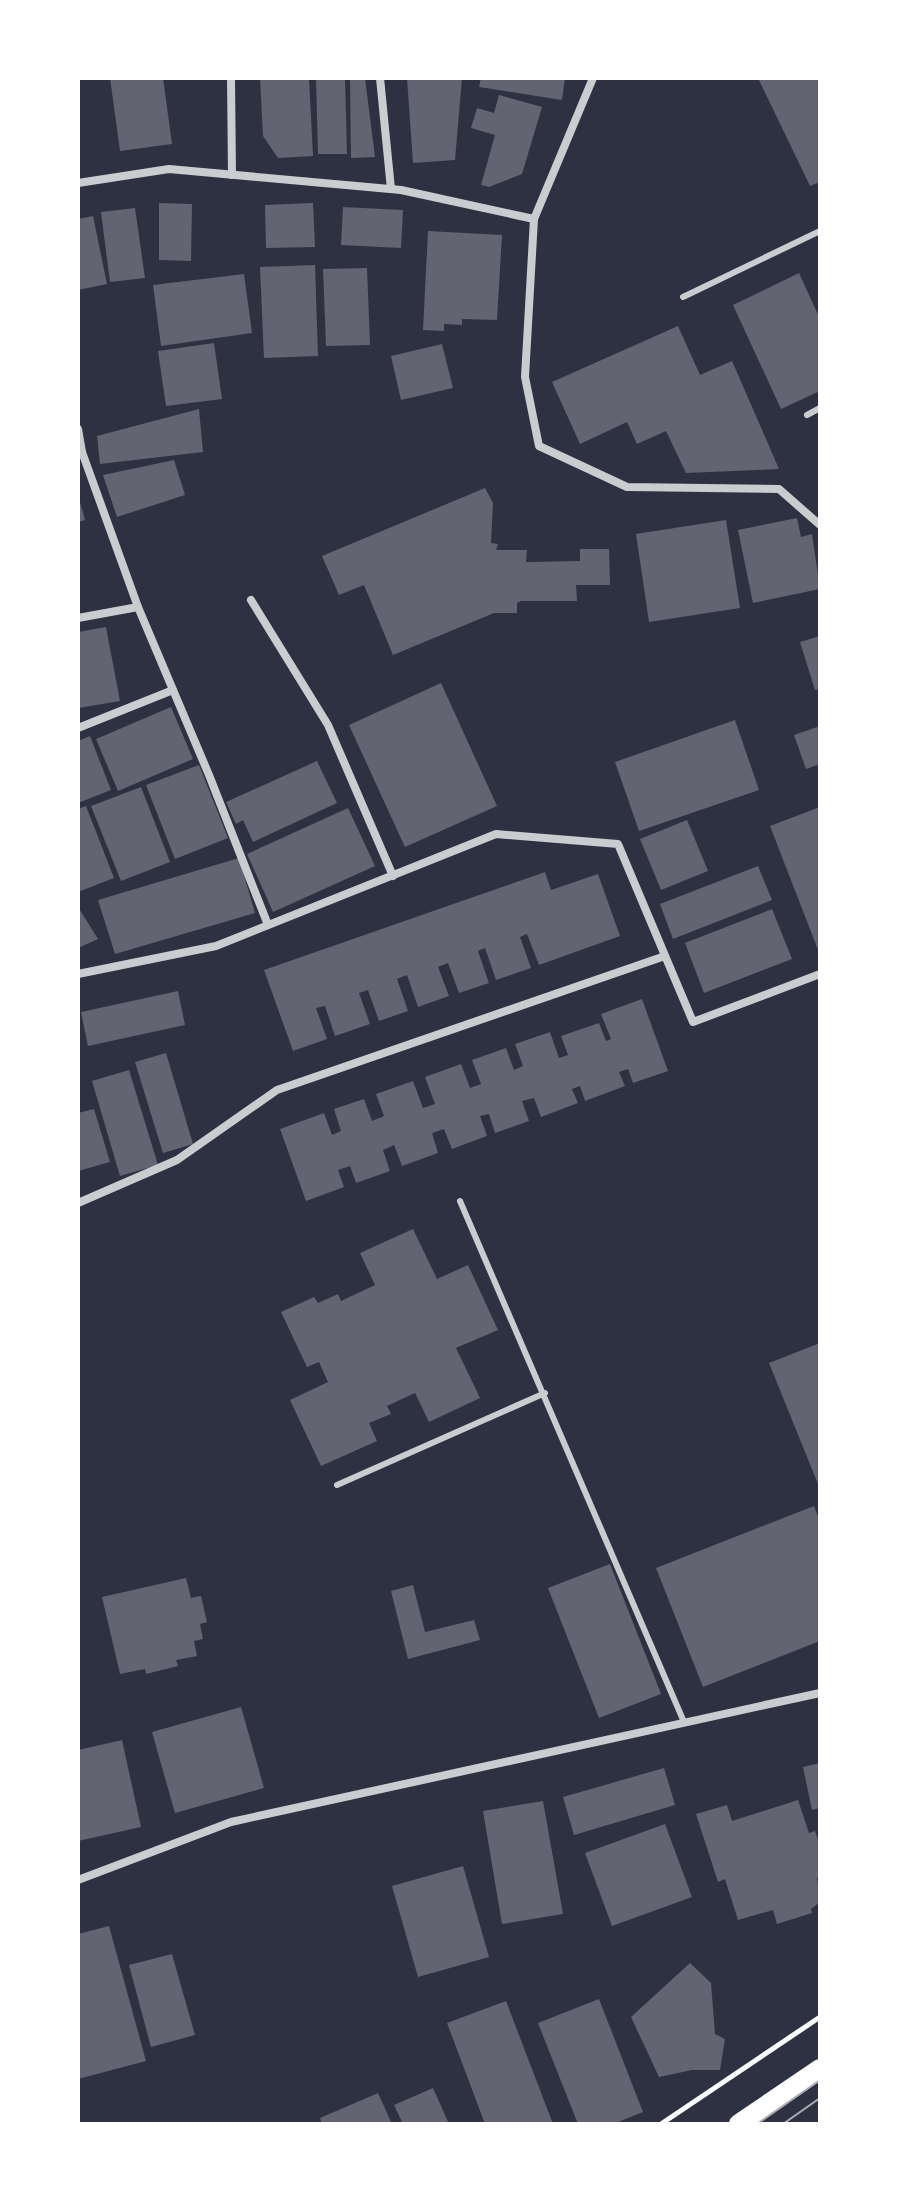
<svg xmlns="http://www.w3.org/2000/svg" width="898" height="2202" font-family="'Source Sans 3',sans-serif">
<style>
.building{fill:#626471}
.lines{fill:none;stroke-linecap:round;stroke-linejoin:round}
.path{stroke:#fff;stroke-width:5}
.service{stroke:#caccd0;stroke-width:6}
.minor{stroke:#caccd0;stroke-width:8}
.primary{stroke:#fff;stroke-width:20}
.tram{stroke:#abadb3;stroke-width:2}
</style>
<rect width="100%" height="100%" fill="#2d3142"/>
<!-- building -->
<g class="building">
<path d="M110 78H163L172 144 120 151Z"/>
<path d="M260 78H309L313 156 278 158 263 136Z"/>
<path d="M316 78H345L347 154H318Z"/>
<path d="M350 78H365L375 157 351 158Z"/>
<path d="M407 78H462L455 160 413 163Z"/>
<path d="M481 78H565L562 100 479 87Z"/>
<path d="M758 78H820V182L810 186Z"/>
<path d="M499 95 542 107 522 174 489 187 481 185 495 135 471 128 477 108 494 113Z"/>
<path d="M159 203 192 204 191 261 159 260Z"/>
<path d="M313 203 315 247 266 248 265 205Z"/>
<path d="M343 207 403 210 401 248 341 245Z"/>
<path d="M135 208 145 278 110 282 101 212Z"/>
<path d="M93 216 107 284 78 290V219Z"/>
<path d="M428 231 502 235 497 320 462 319V325L444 324V331L423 330Z"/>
<path d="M315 265 318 356 264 358 260 267Z"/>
<path d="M367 268 370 345 326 346 323 269Z"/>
<path d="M799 273 820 319V391L781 409 733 305Z"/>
<path d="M244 274 252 333 161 346 153 285Z"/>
<path d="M678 326 700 375 732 361 779 469 686 473 666 431 637 444 627 422 580 444 552 382Z"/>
<path d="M214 343 222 399 166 406 158 351Z"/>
<path d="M442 344 453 388 401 400 391 356Z"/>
<path d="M199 409 203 452 100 464 97 436Z"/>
<path d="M174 460 185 495 117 517 103 475Z"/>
<path d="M485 488 493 503 491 543 498 544 496 550H527L526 562 580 561V549H609L610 585H576L577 601H521L517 603V613H494L393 655 364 585 339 595 322 556Z"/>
<path d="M78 495 85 520 78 522Z"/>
<path d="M797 518 801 537 812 534 820 589 753 603 738 530Z"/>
<path d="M726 520 740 608 649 622 636 534Z"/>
<path d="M106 627 120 701 78 708V632Z"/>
<path d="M820 636V689L815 690 800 642Z"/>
<path d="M441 683 497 806 405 847 349 725Z"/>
<path d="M171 707 193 759 118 791 96 739Z"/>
<path d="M735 720 759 790 639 831 615 762Z"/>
<path d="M820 726V764L806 769 794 735Z"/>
<path d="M90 736 111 790 78 803V741Z"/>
<path d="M317 761 337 803 253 842 243 820 236 824 226 802Z"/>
<path d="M199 765 228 838 175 859 146 785Z"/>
<path d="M141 787 170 862 121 881 91 806Z"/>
<path d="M86 806 114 878 78 892V809Z"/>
<path d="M820 807V955L770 826Z"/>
<path d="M348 808 375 866 273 912 247 854Z"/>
<path d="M687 820 708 871 661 890 640 839Z"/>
<path d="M239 858 255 913 115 954 98 900Z"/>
<path d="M758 866 772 900 673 939 660 904Z"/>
<path d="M545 872 551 890 598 874 620 936 539 965 527 934 520 937 531 968 496 980 485 948 478 951 489 983 459 993 448 963 438 967 449 996 418 1007 407 975 397 979 408 1011 379 1021 368 990 359 993 370 1024 335 1036 325 1006 316 1008 327 1039 293 1051 264 970Z"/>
<path d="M78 907 98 939 78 948Z"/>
<path d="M772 909 792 959 704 993 685 943Z"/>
<path d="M178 991 185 1025 88 1046 81 1012Z"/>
<path d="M642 999 668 1071 633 1083 628 1069 619 1072 625 1086 585 1101 580 1086 572 1089 578 1103 541 1117 534 1098 522 1101 529 1121 495 1133 489 1114 480 1116 487 1136 452 1149 444 1129 432 1133 438 1153 402 1166 394 1145 383 1150 390 1171 356 1183 350 1166 338 1170 344 1187 306 1201 280 1129 324 1113 332 1135 341 1131 334 1109 364 1099 372 1121 384 1116 376 1094 413 1081 423 1108 435 1104 425 1077 461 1064 470 1088 481 1084 472 1060 506 1048 514 1070 523 1066 515 1044 550 1032 559 1058 568 1055 561 1036 599 1023 606 1041 611 1039 601 1014Z"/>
<path d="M166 1053 193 1144 163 1153 135 1062Z"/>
<path d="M129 1070 158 1165 120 1176 92 1081Z"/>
<path d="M94 1109 110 1162 78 1171V1113Z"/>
<path d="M413 1229 437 1279 468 1265 498 1330 456 1348 480 1398 429 1422 415 1393 387 1406 391 1414 369 1423 377 1441 321 1466 290 1400 328 1382 319 1362 307 1367 281 1312 314 1297 318 1303 338 1294 341 1301 375 1285 360 1253Z"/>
<path d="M820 1343V1489L769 1363Z"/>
<path d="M814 1506 820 1522V1641L703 1687 656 1568Z"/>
<path d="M610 1564 661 1694 599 1718 548 1588Z"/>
<path d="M186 1578 191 1598 201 1596 207 1622 200 1624 203 1639 194 1641 197 1656 176 1660 178 1666 146 1674 145 1669 120 1674 102 1597Z"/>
<path d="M413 1585 425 1632 474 1620 480 1640 408 1659 391 1591Z"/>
<path d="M241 1707 264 1788 175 1813 152 1732Z"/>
<path d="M122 1740 141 1827 78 1841V1750Z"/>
<path d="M820 1763V1808L812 1810 803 1767Z"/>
<path d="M664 1768 675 1805 574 1835 563 1797Z"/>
<path d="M798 1800 809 1833 815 1831 820 1845V1877L817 1878 820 1902 811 1909 812 1913 777 1924 773 1910 738 1920 725 1879 718 1882 696 1814 727 1805 732 1821Z"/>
<path d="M543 1801 563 1914 502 1924 483 1811Z"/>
<path d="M665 1824 692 1897 612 1926 585 1853Z"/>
<path d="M463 1866 489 1957 418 1977 392 1886Z"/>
<path d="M109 1926 146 2061 78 2079V1934Z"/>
<path d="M172 1954 195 2035 151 2047 129 1965Z"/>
<path d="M690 1963 711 1983 715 2034 725 2039 720 2070H692L659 2077 631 2017Z"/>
<path d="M599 1999 643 2112 613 2124H578L538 2023Z"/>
<path d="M506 2001 553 2124H485L447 2023Z"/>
<path d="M433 2088 449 2124H403L394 2105Z"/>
<path d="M378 2093 392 2124H322L320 2118Z"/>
</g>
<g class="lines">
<!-- path -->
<path class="path" d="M661 2124 820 2017"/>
<!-- service -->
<g class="service">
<path d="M683 297 820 231"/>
<path d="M807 415 820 408"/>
<path d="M460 1201 684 1722"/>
<path d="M337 1485 545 1393"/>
</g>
<!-- minor -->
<g class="minor">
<path d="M231 78 232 175"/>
<path d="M380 78 391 189"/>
<path d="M593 78 534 219 525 377 539 446 627 487 779 489 820 525"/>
<path d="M78 183 169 169 401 190 534 219"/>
<path d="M78 429 82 452 138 607 78 618"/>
<path d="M251 600 328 725 393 876"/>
<path d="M138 607 209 775 268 925"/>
<path d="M78 728 173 690"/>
<path d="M78 974 216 946 496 834 618 844 693 1022 820 974"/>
<path d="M78 1203 177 1160 277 1090 665 956"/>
<path d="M78 1880 231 1822 820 1693"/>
</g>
<!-- primary -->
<path class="primary" d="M739 2124 820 2069"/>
<!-- tram -->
<g class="tram">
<path d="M757 2124 820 2080"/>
<path d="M783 2124 820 2098"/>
</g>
</g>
<!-- border -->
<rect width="898" height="2202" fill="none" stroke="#ffffff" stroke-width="160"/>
</svg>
